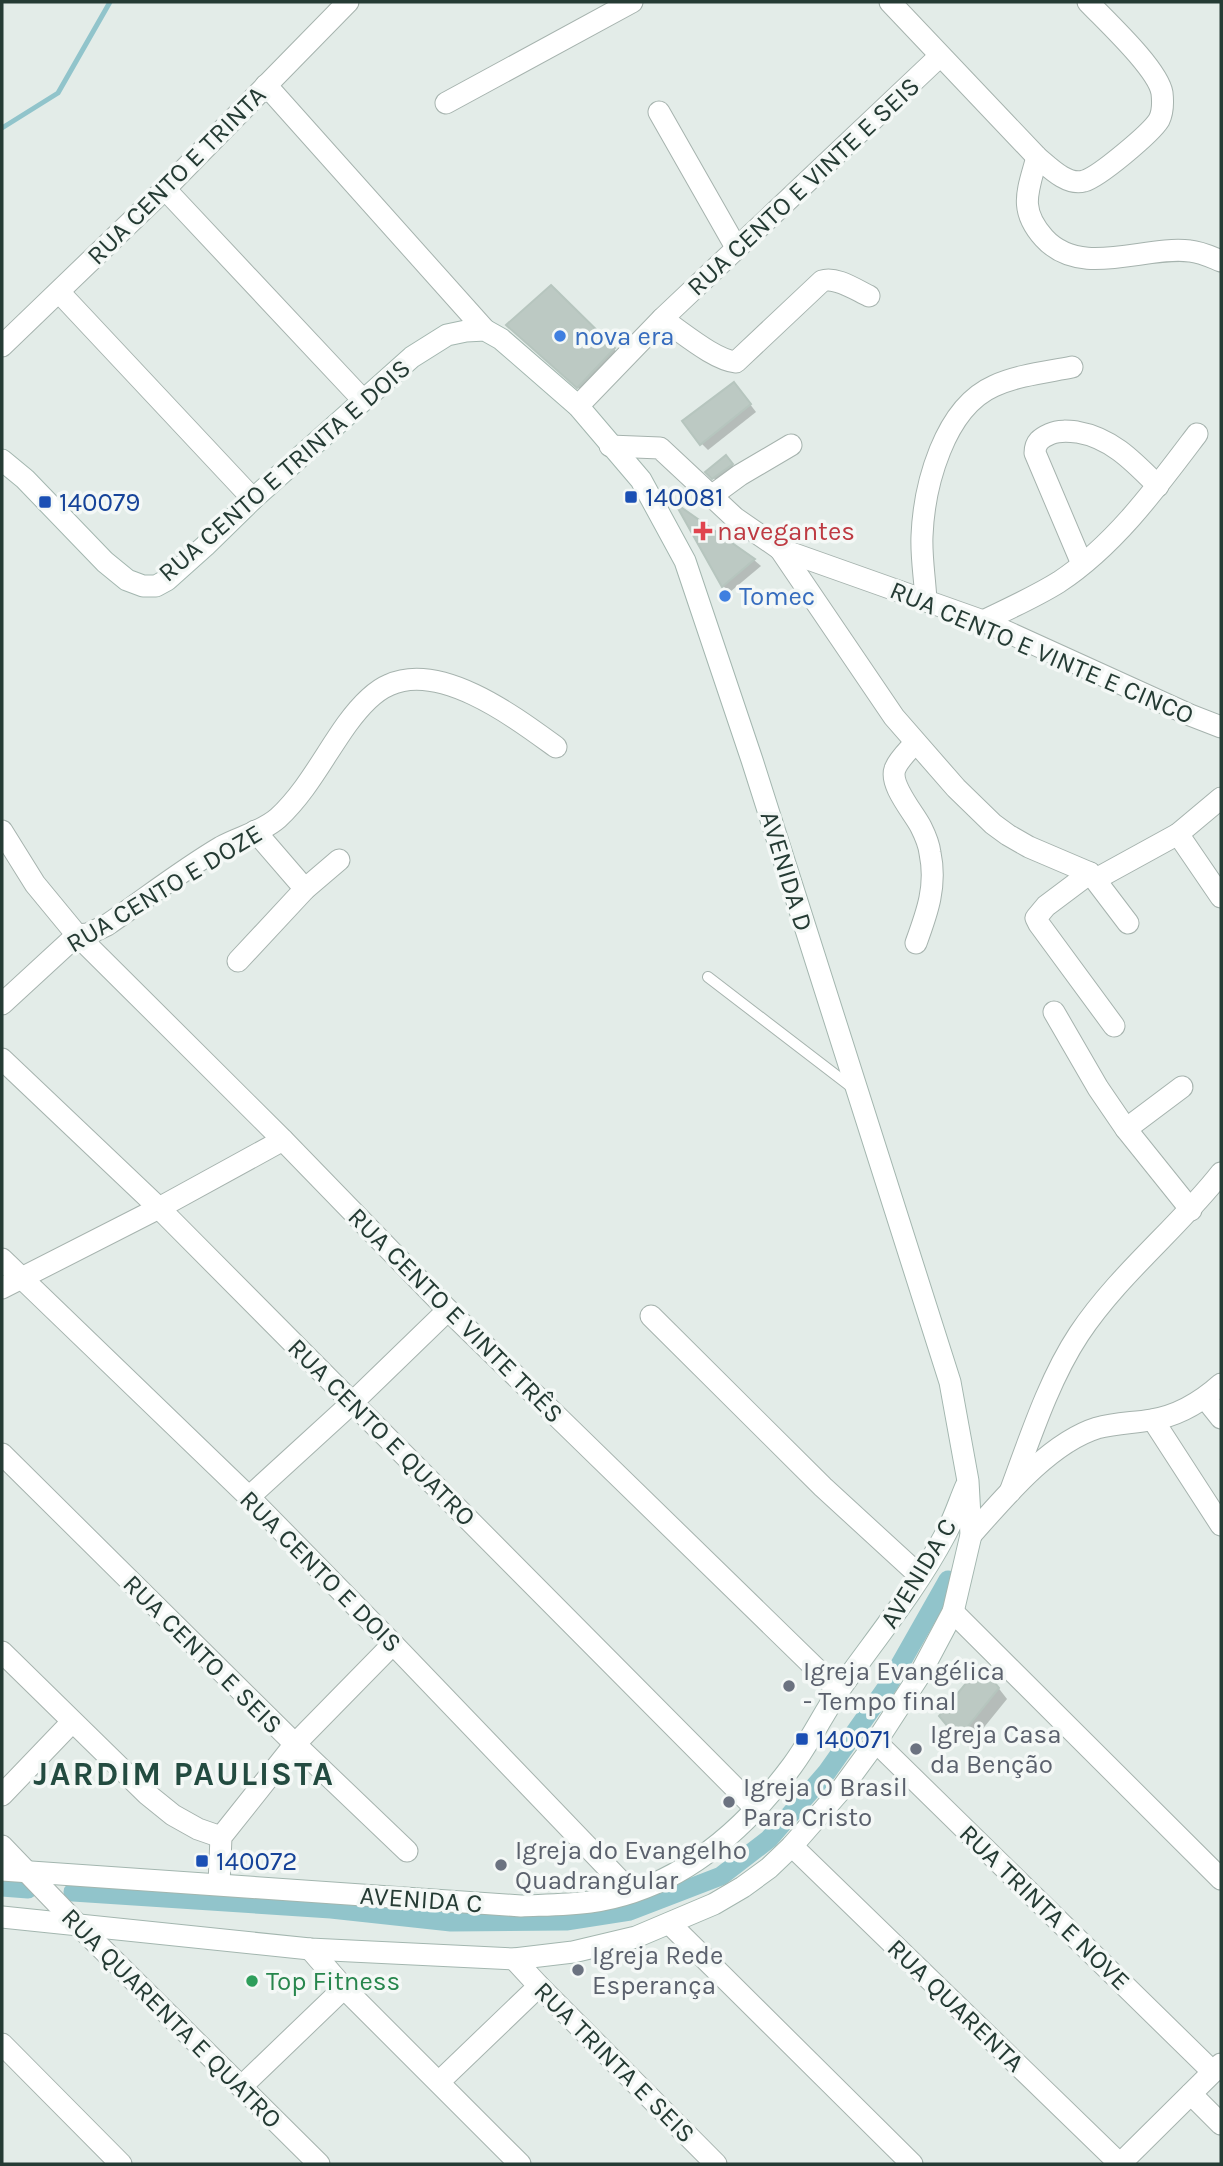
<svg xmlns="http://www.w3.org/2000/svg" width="1223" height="2166" font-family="Karla,sans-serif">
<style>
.shadow{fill:#0003}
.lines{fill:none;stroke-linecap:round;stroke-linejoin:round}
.stream{stroke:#91c4cb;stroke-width:5}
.canal{stroke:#91c4cb;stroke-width:19}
.building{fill:#bcc9c3;stroke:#b6c5be;stroke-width:2}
.lane-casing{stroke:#a6b3ae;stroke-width:12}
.street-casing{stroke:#a6b3ae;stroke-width:23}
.secondary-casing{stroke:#a3b6af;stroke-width:23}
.lane{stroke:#fff;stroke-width:10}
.street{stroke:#fff;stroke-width:21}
.secondary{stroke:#fff;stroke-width:21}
.shop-dot{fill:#3f7fe0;stroke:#f4f8f6;stroke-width:2.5}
.transit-dot{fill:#1a4fb4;stroke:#f4f8f6;stroke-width:2.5}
.health-dot{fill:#e0444e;stroke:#f4f8f6;stroke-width:2.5}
.worship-dot{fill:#6b7280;stroke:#f4f8f6;stroke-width:2.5}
.leisure-dot{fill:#2e9e5b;stroke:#f4f8f6;stroke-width:2.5}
.labels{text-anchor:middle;stroke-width:7;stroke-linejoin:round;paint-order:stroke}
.street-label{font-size:26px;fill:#253b34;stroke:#f4f8f6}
.shop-label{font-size:26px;fill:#366cbe;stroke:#f4f8f6;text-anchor:start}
.transit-label{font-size:26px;fill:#164399;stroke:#f4f8f6;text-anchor:start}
.health-label{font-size:26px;fill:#be3a42;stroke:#f4f8f6;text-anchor:start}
.worship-label{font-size:26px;fill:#5b616d;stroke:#f4f8f6;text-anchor:start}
.leisure-label{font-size:26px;fill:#27864d;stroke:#f4f8f6;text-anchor:start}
.district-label{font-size:33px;font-weight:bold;letter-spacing:2px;fill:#234b40;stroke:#f4f8f6}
</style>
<rect width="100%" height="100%" fill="#e3ece8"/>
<!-- shadow -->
<g class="shadow">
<path d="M551 288 623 358 587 396 518 334Z"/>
<path d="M740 391 756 412 708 450 702 444Z"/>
<path d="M730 462 736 469 718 482 707 472Z"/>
<path d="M681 509 754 560 761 566 730 592 723 586Z"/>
<path d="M990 1677 1007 1699 968 1747 942 1716Z"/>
</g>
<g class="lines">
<!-- stream -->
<path class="stream" d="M2 128 58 93 110 2"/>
<!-- canal -->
<g class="canal">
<path d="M2 1887 28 1889"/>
<path d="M73 1892 331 1909 451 1922 566 1921 630 1911 721 1876 769 1839 827 1772 889 1684 948 1580"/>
</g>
</g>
<!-- building -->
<g class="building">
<path d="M551 285 615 348 577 388 506 325Z"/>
<path d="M734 382 751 404 700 445 682 421Z"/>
<path d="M726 455 733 464 712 479 705 472Z"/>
<path d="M675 503 755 559 722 587Z"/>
<path d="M981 1665 999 1688 958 1739 939 1716Z"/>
</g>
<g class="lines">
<defs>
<path id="lane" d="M708 977 854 1089"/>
<g id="street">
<path d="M890 2 1037 157C1049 167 1067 186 1084 181 1099 177 1151 133 1159 120 1163 112 1163 102 1162 93 1158 69 1106 21 1088 2"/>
<path d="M266 85 485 330"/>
<path d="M446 103 632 2"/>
<path d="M659 112 737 249"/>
<path d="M1037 157C1028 191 1018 209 1044 238 1081 279 1145 245 1190 251 1201 252 1211 257 1221 261"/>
<path d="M165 189 363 400"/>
<path d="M59 292 253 499"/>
<path d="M662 319C681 331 714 360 736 362L822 281C836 276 856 290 869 296"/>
<path d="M2 346 165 189 348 2"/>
<path d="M578 406 662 319 940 56"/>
<path d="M610 446 660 448 735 518 780 549 983 621 1190 715 1221 727"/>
<path d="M710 497 740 475 791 445"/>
<path d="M780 549 894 717 956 788 993 824 1008 835 1029 847 1090 873 1128 923"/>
<path d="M1082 564 1035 453C1035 442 1041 438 1050 434 1059 430 1068 431 1077 432 1112 438 1134 462 1158 486"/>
<path d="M926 601C925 579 921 557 922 536 924 486 944 408 994 386 1018 375 1047 372 1072 367"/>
<path d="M983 621C1008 609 1035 597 1059 582 1115 545 1157 487 1197 434"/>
<path d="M915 743C909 750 898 760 895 769 889 785 914 813 921 827 925 835 929 844 930 853 937 886 927 913 916 943"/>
<path d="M2 831 35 884 77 935 283 1140 448 1310 839 1691"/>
<path d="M255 831 305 889"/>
<path d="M1178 834 1221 897"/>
<path d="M1090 873 1046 906 1036 918 1039 924 1114 1026"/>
<path d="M1096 879 1178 834 1221 798"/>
<path d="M238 961 305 889 339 860"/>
<path d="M2 1004 77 935 88 934 107 925C145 899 182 870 221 847 239 837 262 832 278 818 307 791 324 756 347 724 358 709 372 692 389 685 441 661 516 718 556 747"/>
<path d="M1054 1012 1098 1088 1126 1129 1191 1210"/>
<path d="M2 1059 159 1208 757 1810"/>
<path d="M1126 1129 1182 1087"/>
<path d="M2 1259 249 1497 393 1644 631 1892"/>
<path d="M2 1288 159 1208 283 1140"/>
<path d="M651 1316 823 1487 920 1576"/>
<path d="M1205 1398 1221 1418"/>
<path d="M1153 1420 1221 1525"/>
<path d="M2 1454 295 1744 407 1851"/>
<path d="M1010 1492C1029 1441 1049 1379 1079 1334 1119 1274 1177 1229 1221 1173"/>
<path d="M249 1497 353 1402 448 1310"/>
<path d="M971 1535C1004 1498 1049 1443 1097 1428 1115 1423 1133 1423 1151 1420 1177 1416 1202 1401 1221 1384"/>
<path d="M953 1612 1221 1879"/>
<path d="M2 1652 147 1794 173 1815 198 1829 221 1837"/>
<path d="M876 1742 1213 2072"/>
<path d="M2 1795 72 1722"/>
<path d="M2 1846 76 1923 319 2164"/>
<path d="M792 1846 1120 2164"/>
<path d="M219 1884 221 1837 295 1744 393 1644"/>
<path d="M670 1924 912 2164"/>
<path d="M310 1949 344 1988 520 2164"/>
<path d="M514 1959 539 1986 716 2164"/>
<path d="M2 2044 121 2164"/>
<path d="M439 2082 539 1986"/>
<path d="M242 2086 344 1988"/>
<path d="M1191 2094 1221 2124"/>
<path d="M1120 2164 1221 2064"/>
</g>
<g id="secondary">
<path d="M2 460 25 479 105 562 127 580 143 586H156L167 580 205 546 253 499 412 357 447 335 466 331 485 330 501 339 578 406 641 480 685 561 752 760 950 1382 968 1481 971 1535 953 1612 919 1676 876 1742 840 1791 792 1846 769 1868 743 1887 714 1904 636 1937 573 1952 514 1959 310 1949 2 1917"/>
<path d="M2 1870 521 1906C544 1905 568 1905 590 1902 677 1890 742 1833 792 1766 810 1742 823 1714 840 1689 876 1638 916 1590 945 1535 954 1519 959 1502 966 1486"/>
</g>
</defs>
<!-- lane casing -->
<use href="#lane" class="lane-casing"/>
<!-- street casing -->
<use href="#street" class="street-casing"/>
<!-- secondary casing -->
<use href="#secondary" class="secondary-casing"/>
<!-- lane -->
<use href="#lane" class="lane"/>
<!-- street -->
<use href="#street" class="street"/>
<!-- secondary -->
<use href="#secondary" class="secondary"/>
</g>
<!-- markers -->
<g class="shop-dot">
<circle cx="560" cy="336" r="7"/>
<circle cx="725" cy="596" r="7"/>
</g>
<g class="transit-dot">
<rect x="624" y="490" width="14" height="14" rx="3.5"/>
<rect x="38" y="495" width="14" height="14" rx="3.5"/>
<rect x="795" y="1732" width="14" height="14" rx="3.5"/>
<rect x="195" y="1854" width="14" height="14" rx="3.5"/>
</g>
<path class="health-dot" d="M699.5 520.5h7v7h7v7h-7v7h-7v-7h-7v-7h7z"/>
<g class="worship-dot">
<circle cx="789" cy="1686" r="7"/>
<circle cx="916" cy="1749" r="7"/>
<circle cx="729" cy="1802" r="7"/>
<circle cx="501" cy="1865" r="7"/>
<circle cx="578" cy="1970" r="7"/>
</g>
<circle class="leisure-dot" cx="252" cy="1981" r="7"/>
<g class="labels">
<!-- street labels -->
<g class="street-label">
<text transform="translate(176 175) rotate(-45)" y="9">RUA CENTO E TRINTA</text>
<text transform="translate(803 186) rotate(-43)" y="9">RUA CENTO E VINTE E SEIS</text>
<text transform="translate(284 470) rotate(-41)" y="9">RUA CENTO E TRINTA E DOIS</text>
<text transform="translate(1042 652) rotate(23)" y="9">RUA CENTO E VINTE E CINCO</text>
<text transform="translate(787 871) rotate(73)" y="9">AVENIDA D</text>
<text transform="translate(164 888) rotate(-31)" y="9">RUA CENTO E DOZE</text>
<text transform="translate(456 1315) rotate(45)" y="9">RUA CENTO E VINTE TRÊS</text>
<text transform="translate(382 1432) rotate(45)" y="9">RUA CENTO E QUATRO</text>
<text transform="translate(321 1571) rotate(45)" y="9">RUA CENTO E DOIS</text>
<text transform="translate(918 1573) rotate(-59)" y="9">AVENIDA C</text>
<text transform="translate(203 1654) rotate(45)" y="9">RUA CENTO E SEIS</text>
<text transform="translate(421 1899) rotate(4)" y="9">AVENIDA C</text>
<text transform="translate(1045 1907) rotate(44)" y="9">RUA TRINTA E NOVE</text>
<text transform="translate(956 2005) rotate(44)" y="9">RUA QUARENTA</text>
<text transform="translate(172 2018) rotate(45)" y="9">RUA QUARENTA E QUATRO</text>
<text transform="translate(615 2062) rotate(45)" y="9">RUA TRINTA E SEIS</text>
</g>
<!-- shop labels -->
<g class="shop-label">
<text x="574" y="345">nova era</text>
<text x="739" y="605">Tomec</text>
</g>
<!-- transit labels -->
<g class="transit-label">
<text x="645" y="506">140081</text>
<text x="59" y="511">140079</text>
<text x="816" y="1748">140071</text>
<text x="216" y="1870">140072</text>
</g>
<!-- health labels -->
<g class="health-label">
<text x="717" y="540">navegantes</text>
</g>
<!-- worship labels -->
<g class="worship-label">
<text x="803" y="1680">Igreja Evangélica<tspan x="803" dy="30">- Tempo final</tspan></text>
<text x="930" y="1743">Igreja Casa<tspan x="930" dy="30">da Benção</tspan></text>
<text x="743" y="1796">Igreja O Brasil<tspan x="743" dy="30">Para Cristo</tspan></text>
<text x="515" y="1859">Igreja do Evangelho<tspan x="515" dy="30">Quadrangular</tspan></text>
<text x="592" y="1964">Igreja Rede<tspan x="592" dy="30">Esperança</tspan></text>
</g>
<!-- leisure labels -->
<g class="leisure-label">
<text x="266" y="1990">Top Fitness</text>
</g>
<!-- district labels -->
<g class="district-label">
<text x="184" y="1785">JARDIM PAULISTA</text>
</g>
</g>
<!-- border -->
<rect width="1223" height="2166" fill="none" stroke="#253b34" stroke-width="7"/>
</svg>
